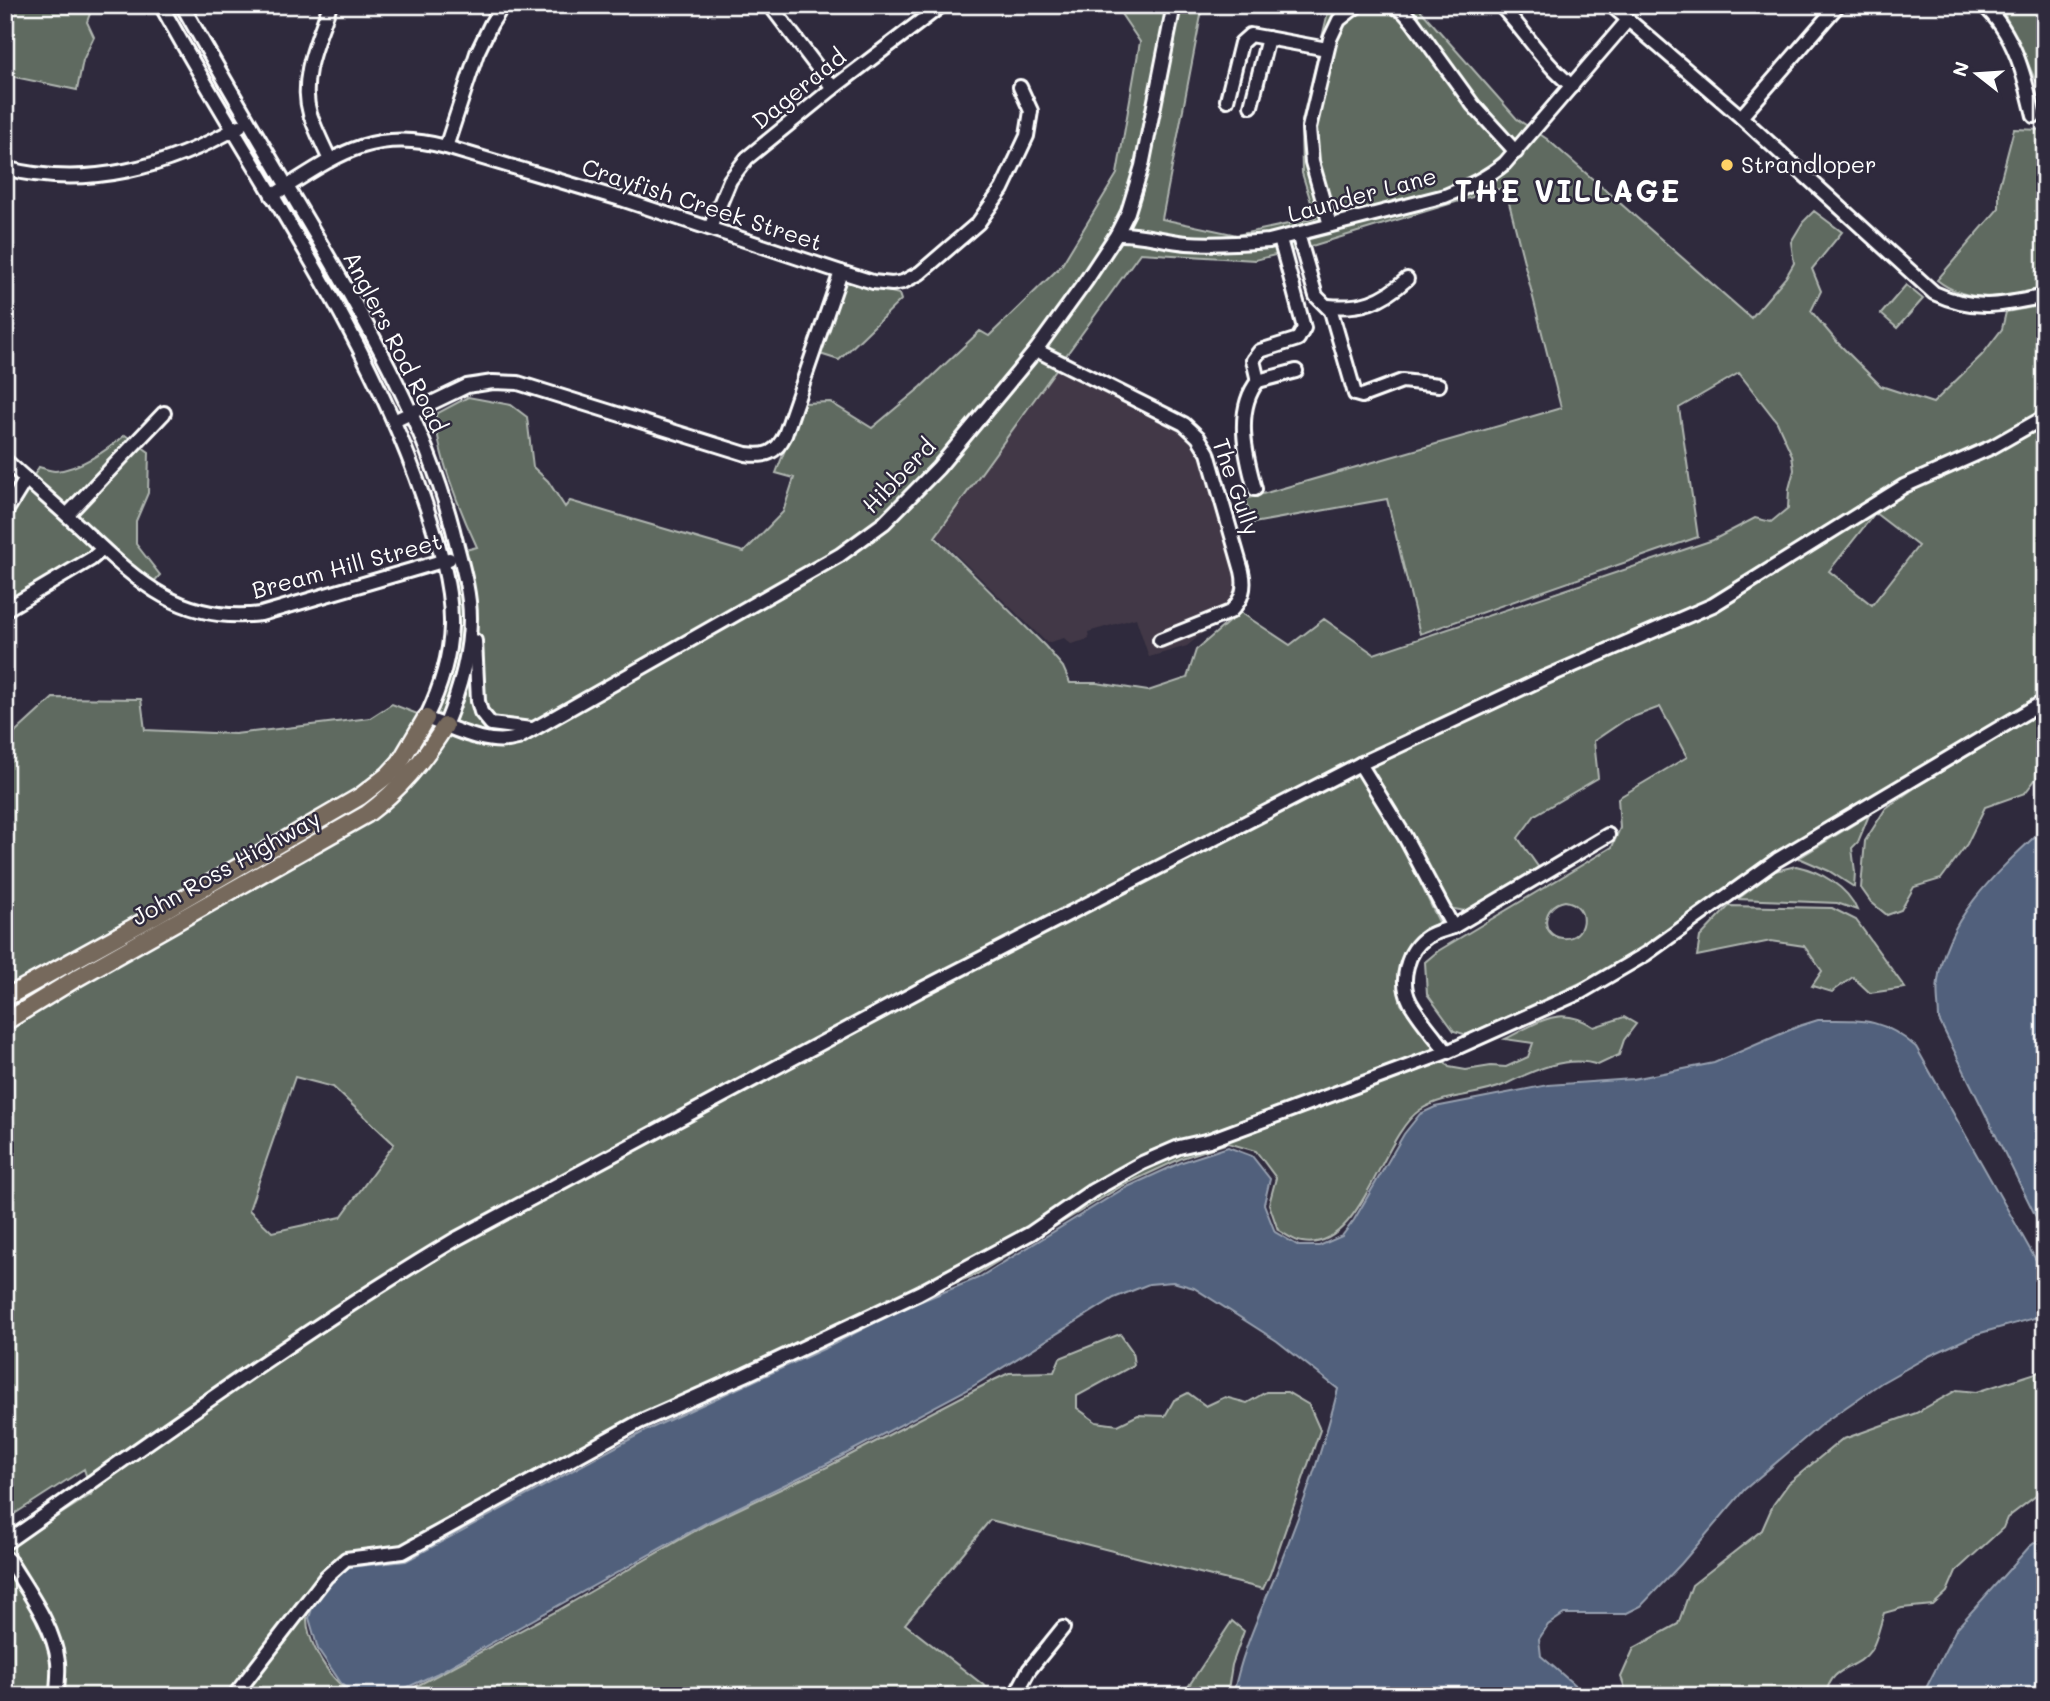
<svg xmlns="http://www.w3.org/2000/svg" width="2050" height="1701" font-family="Mali,sans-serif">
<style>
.built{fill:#423946}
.green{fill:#5f6b60;stroke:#afb5b0;stroke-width:2;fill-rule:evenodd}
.water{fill:#51617b;stroke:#97a0b0;stroke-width:2}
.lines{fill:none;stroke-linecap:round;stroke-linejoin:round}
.minor-casing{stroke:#fff;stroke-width:18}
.major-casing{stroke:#fff;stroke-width:21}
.minor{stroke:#2f2a3d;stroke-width:12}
.major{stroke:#76695c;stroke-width:16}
.poi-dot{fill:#ffd166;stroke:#2f2a3d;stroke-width:2.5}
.labels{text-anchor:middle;stroke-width:5;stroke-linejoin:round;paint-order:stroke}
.street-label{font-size:23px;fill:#fff;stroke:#2f2a3d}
.poi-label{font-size:23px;fill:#fff;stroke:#2f2a3d;text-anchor:start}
.district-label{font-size:30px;font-weight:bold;letter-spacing:2px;fill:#fff;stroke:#2f2a3d}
</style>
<rect width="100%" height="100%" fill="#2f2a3d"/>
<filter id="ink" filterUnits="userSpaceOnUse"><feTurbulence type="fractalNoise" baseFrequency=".0143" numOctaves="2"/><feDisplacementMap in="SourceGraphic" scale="14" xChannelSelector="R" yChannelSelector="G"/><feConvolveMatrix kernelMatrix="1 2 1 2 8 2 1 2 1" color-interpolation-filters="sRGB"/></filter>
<g filter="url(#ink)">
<!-- built -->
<path class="built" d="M1036 350 1198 437 1243 589 1222 617 1187 646 1149 657 1136 618 1088 632 1089 639 1071 644 1064 638 1047 643 904 504Z"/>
<!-- green -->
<g class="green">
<path d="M5 5H93L87 22 94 37 83 60 77 90 5 75Z"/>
<path d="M1115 5H1203L1162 219 1237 235 1316 218 1302 173 1301 125 1329 8 1333 5H1416L1517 119 1547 139 1751 318 1786 277 1794 263 1791 242 1803 222 1814 211 1842 232 1812 269 1821 291 1811 311 1838 343 1881 386 1933 403 1982 355 2002 329 2006 312 2045 305V696L1973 736 1941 758 1773 858 1604 972 1467 1035 1454 1031 1427 994 1425 962 1438 951 1612 847 1620 828 1618 798 1687 757 1660 707 1625 720 1594 741 1598 778 1535 815 1518 838 1539 868 1465 911 1449 908 1417 847 1406 853 1439 922C1431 927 1421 931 1415 938 1399 954 1395 983 1401 1004L1449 1067 1466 1070 1491 1066 1506 1067 1528 1057 1533 1043 1505 1039C1538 1023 1559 1004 1594 1027L1624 1017 1636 1024 1624 1040 1619 1055 1598 1065C1568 1054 1532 1071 1506 1084 1479 1097 1446 1093 1420 1110 1381 1136 1361 1253 1302 1242 1294 1241 1285 1234 1278 1230L1269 1204 1276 1178 1256 1151 1228 1143 1182 1158 1122 1186 977 1274 895 1308 643 1428 406 1557 339 1566 228 1696H5V1550L92 1494 84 1469 5 1520V742L53 698 141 699 145 730 235 734 370 718 392 704 420 715C436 683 447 643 445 607 444 591 438 573 434 558L477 547C461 513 435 450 436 414L468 397 511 405 527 417 533 467 548 481 565 507 570 501 744 552 783 512 794 478 776 473 803 403 830 402 872 428 921 387 980 331 989 336 1061 266 1117 174 1140 42ZM1505 187 1561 408 1245 499 1253 523 1387 499 1420 634 1698 537 1679 408 1739 373 1777 422 1792 455 1794 470 1789 489 1788 508 1771 522 1755 518 1713 540 1374 654 1324 619 1290 645 1240 612 1196 650 1187 678 1148 691 1097 683H1070L1063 667 1045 646 935 537 1140 253 1255 260 1315 245ZM1875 513 1918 546 1872 605 1829 571ZM1565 901C1592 905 1586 941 1562 938 1539 935 1542 905 1565 901ZM295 1077 333 1087 394 1144 341 1217 272 1232 249 1210Z"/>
<path d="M1998 5H2045V93L2035 79 2004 13Z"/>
<path d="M2014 129 2045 130V288C2008 297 1968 305 1937 280L1999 208V186Z"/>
<path d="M844 280 899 294 901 300 839 360 820 354Z"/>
<path d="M1906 285 1923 299 1897 328 1881 314Z"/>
<path d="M125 435 149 452 148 493 136 521V544L160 575 152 584 104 542 5 604V523L39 467C43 468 50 471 55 471 78 470 109 449 125 435Z"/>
<path d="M2045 710V767L2025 793 1985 807 1967 844 1941 879 1914 887 1901 910 1887 915 1871 902 1861 888 1865 841 1886 808 1916 787Z"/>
<path d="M1869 815 1858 842 1852 848 1855 872 1854 887 1829 871 1799 858Z"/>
<path d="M1796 866C1820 871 1848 887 1857 910L1837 903 1738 899 1775 871Z"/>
<path d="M1729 906 1832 908 1856 920 1905 988 1870 993 1853 977 1832 992 1812 986 1822 971 1804 946 1771 941 1697 956 1700 937Z"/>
<path d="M1120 1334 1132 1351 1134 1365 1077 1396V1408L1096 1422 1118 1425 1138 1415 1165 1416 1174 1400 1188 1393 1206 1406 1225 1397 1247 1403 1266 1392H1287L1309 1405 1320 1430 1270 1574 1263 1589 990 1520 905 1624 991 1691 987 1696H958L948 1688 931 1690 928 1696H398L557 1611 707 1524 827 1467 994 1380 1009 1373 1054 1372 1060 1358Z"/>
<path d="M2045 1370V1489L2007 1518 2003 1528 1956 1571 1947 1592 1933 1605 1902 1608 1884 1613C1880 1625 1877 1641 1871 1650 1855 1673 1833 1662 1825 1696H1628L1621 1677 1634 1648 1678 1624 1692 1585 1762 1530 1773 1505 1789 1483 1841 1440 1916 1413 1957 1390 1976 1392Z"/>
<path d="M306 1608 308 1612C301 1636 334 1689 358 1696H240Z"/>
<path d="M1232 1621 1244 1631 1232 1665 1227 1696H1182Z"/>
</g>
<!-- water -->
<g class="water">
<path d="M2045 827V1235L1939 1020C1939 1007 1936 993 1938 981 1945 917 2000 869 2045 827Z"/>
<path d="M1818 1020C1861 1020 1882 1017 1916 1047L2045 1276V1315L1977 1334 1929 1356 1881 1383 1823 1423 1744 1490 1681 1564 1641 1606 1625 1614H1564L1548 1625 1539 1639 1541 1656 1578 1688 1585 1696H1233C1241 1654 1258 1618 1274 1579 1299 1518 1322 1453 1338 1389L1277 1341 1194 1288 1173 1282 1149 1284 1114 1298 970 1388 825 1465 706 1523 436 1674 393 1694 367 1696 351 1691 341 1683 318 1649 309 1618 316 1596 327 1580 349 1567 406 1561 645 1431 832 1345 897 1311 978 1278 1123 1189 1182 1162 1228 1147 1252 1156 1270 1179 1264 1204 1275 1232 1299 1246H1319L1342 1236 1354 1220 1404 1134 1420 1114 1435 1107 1548 1085 1633 1079 1714 1063 1799 1026Z"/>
<path d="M2045 1535V1696H1922L1956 1629 2029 1547Z"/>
</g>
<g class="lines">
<defs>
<g id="minor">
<path d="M161 5C249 168 363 320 423 497 437 538 452 583 451 626 450 659 440 689 426 718 454 729 488 747 518 738L840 555 884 523 938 468 1036 350 1086 281 1117 234 1128 212 1142 166 1174 5"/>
<path d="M182 5C226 84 272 161 318 239 372 332 426 426 453 530 460 559 470 589 470 618 470 656 459 692 445 726"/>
<path d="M330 5C318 40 299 77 310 114 315 129 323 145 330 160"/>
<path d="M770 5 833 88"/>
<path d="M1392 5 1404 12 1412 21 1473 105 1516 152"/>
<path d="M1500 5C1525 31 1543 63 1572 86"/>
<path d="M1611 5 1741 117 1934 293C1975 312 2003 305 2045 296"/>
<path d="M1983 5C2014 32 2025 77 2034 116"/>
<path d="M1227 100 1241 43 1250 35 1327 49"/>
<path d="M1251 106 1268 38"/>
<path d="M1741 117 1838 5"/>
<path d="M446 147 477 53 491 24 503 5"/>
<path d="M5 168C86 190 169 167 240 126"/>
<path d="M272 196C333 158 370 126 446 147L624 200 841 272 785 435C776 453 766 457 746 454L518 383 493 382 467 386 394 421"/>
<path d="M1330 225 1312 162 1309 128 1330 39 1339 20 1358 5"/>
<path d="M710 228 730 180 747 158 833 88 942 5"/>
<path d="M1117 234C1142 233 1163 241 1187 243 1214 245 1242 243 1269 241L1445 196C1467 187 1487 178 1505 163L1628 20"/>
<path d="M1298 234 1316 296 1331 311 1355 394 1362 396 1402 381 1439 385"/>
<path d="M841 272 873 282 892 284 903 282 920 273 978 223 1002 189 1027 136 1031 111 1020 87"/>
<path d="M1328 306C1361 309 1382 302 1407 279"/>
<path d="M1036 350 1184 424 1198 437 1208 453 1242 571C1246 588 1242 600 1230 612L1160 640"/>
<path d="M1258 381 1296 371"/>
<path d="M5 460C30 483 56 505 81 528 136 580 179 624 261 614L449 559"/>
<path d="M1255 489C1246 457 1234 410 1258 381L1253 360 1260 351 1298 339 1304 328 1280 239"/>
<path d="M5 513 26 479"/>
<path d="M67 515 164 413"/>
<path d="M5 610 91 559 103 549"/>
<path d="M475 641 478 701 481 712 491 724 531 729"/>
<path d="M1360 764 1405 837 1453 927"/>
<path d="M1447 1052C1435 1036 1420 1020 1410 1002 1399 981 1407 950 1427 937 1434 932 1445 930 1453 927L1608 835"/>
<path d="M5 1543C154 1439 300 1332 456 1239L922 989 1360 764 1544 678 1713 605 1904 486 1992 447 2045 417"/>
<path d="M5 1557 10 1562C28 1592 54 1626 58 1662 59 1673 57 1685 57 1696"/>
<path d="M234 1696 326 1577 346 1559 403 1552 639 1422 745 1375 919 1293 1031 1233 1092 1191 1142 1163 1179 1147 1210 1140 1447 1052 1581 992 1646 954 1777 860 2045 701"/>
<path d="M1015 1696 1029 1670 1063 1628"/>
</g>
<g id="major">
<path d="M5 998 154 916 361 796 388 775 400 762 426 718"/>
<path d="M5 1022 75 979 367 814C400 789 423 761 445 726"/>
</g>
</defs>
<!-- minor casing -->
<use href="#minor" class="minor-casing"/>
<!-- major casing -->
<use href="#major" class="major-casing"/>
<!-- minor -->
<use href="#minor" class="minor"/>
<!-- major -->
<use href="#major" class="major"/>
</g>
</g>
<!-- markers -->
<circle class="poi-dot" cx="1727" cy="165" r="7"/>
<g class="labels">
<!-- street labels -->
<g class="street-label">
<text transform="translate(799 89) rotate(-39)" y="8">Dageraad</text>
<text transform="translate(1362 195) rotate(-15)" y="8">Launder Lane</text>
<text transform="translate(702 205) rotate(18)" y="8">Crayfish Creek Street</text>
<text transform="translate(395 342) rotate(63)" y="8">Anglers Rod Road</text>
<text transform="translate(899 476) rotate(-46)" y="8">Hibberd</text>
<text transform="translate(1236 487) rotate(71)" y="8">The Gully</text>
<text transform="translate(347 566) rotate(-15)" y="8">Bream Hill Street</text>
<text transform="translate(226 868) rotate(-29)" y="8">John Ross Highway</text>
</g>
<!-- poi labels -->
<g class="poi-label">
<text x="1741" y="173">Strandloper</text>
</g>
<!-- district labels -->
<g class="district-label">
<text x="1568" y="202">THE VILLAGE</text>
</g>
</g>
<!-- margin -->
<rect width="2050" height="1701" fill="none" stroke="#2f2a3d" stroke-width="28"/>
<rect x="14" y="14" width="2022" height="1673" fill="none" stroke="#fff" stroke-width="2.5" filter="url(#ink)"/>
<!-- north arrow -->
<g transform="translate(1977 74) rotate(287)" stroke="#2f2a3d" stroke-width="5" paint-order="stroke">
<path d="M0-5L12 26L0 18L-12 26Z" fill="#ffffff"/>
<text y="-10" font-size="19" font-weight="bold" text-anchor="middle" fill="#ffffff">N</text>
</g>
</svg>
